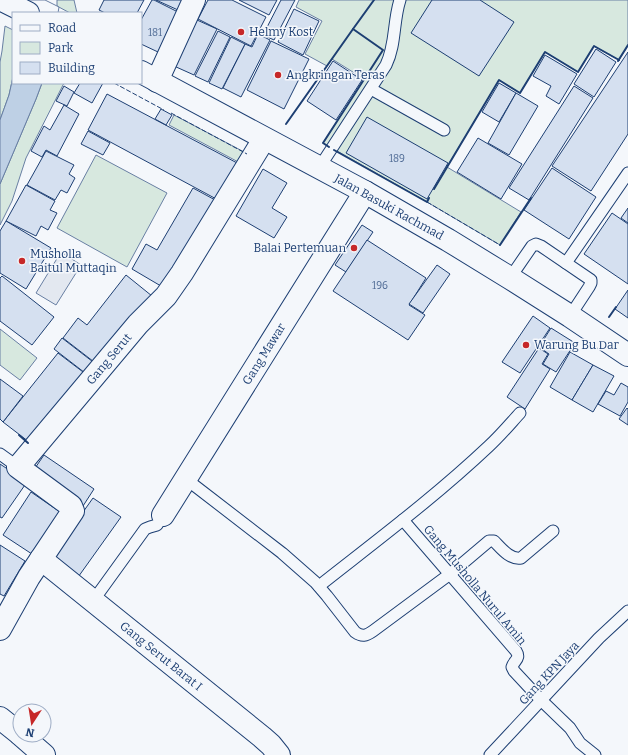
<svg xmlns="http://www.w3.org/2000/svg" width="628" height="755" font-family="Bitter,serif">
<style>
.green{fill:#d7e8df;stroke:#687fa3}
.parking{fill:#e3e8f0;stroke:#687fa3}
.water{fill:#bed0e5;stroke:#687fa3}
.pier{fill:#f4f7fb;stroke:#687fa3}
.building{fill:#d5e0f0;stroke:#1d3f73}
.lines{fill:none;stroke-linecap:round;stroke-linejoin:round}
.lane-casing{stroke:#1d3f73;stroke-width:13}
.street-casing{stroke:#1d3f73;stroke-width:24}
.secondary-casing{stroke:#1d3f73;stroke-width:24}
.lane{stroke:#f4f7fb;stroke-width:11}
.street{stroke:#f4f7fb;stroke-width:22}
.secondary{stroke:#f4f7fb;stroke-width:22}
.fence{stroke:#1d3f73;stroke-width:1;stroke-dasharray:5 2;stroke-linecap:butt}
.wall{stroke:#1d3f73;stroke-width:2}
.poi-dot{fill:#c62828;stroke:#f4f7fb;stroke-width:1.5}
.labels{text-anchor:middle;stroke-width:3;stroke-linejoin:round;paint-order:stroke}
.number-label{font-size:10px;fill:#4b6792}
.poi-label{font-size:12px;fill:#1d3f73;stroke:#f4f7fb;text-anchor:start}
.street-label{font-size:12px;fill:#1d3f73;stroke:#f4f7fb}
</style>
<rect width="100%" height="100%" fill="#f4f7fb"/>
<!-- green -->
<g class="green">
<path d="M57 0H74L77 13H70L57 6Z"/>
<path d="M299 0H628V45L619 60 594 46 578 72 545 52 520 93 499 80 447 167 521 212 500 245 427 202 323 143 364 79 332 59 327 66 305 54 322 21 296 7Z"/>
<path d="M5 26 13 30V77L9 95 0 120V62L2 51Z"/>
<path d="M42 83H64L26 158 12 201 0 225V184L36 99Z"/>
<path d="M174 115 248 154 242 164 169 125Z"/>
<path d="M96 155 167 193 127 267 57 228Z"/>
<path d="M0 329 37 358 20 380 0 365Z"/>
</g>
<!-- parking -->
<path class="parking" d="M61 252 81 265 56 305 36 293Z"/>
<!-- water -->
<path class="water" d="M13 77V83H42L36 99 0 184V120L9 95Z"/>
<!-- pier -->
<path class="pier" d="M17 0H45L59 7 58 13H16Z"/>
<!-- building -->
<g class="building">
<path d="M104 0H144L137 13H105L99 10Z"/>
<path d="M152 0H154L178 12 158 52 141 44V20Z"/>
<path d="M156 0H183L178 10Z"/>
<path d="M208 0H232L266 17 251 46 198 19Z"/>
<path d="M239 0H277L269 15Z"/>
<path d="M281 0H295L274 40 263 35Z"/>
<path d="M432 0H480L514 22 479 76 411 33Z"/>
<path d="M294 9 319 21 303 55 278 42Z"/>
<path d="M197 20 217 29 194 75 174 66Z"/>
<path d="M218 31 230 37 208 82 195 76Z"/>
<path d="M258 34 270 40 241 97 223 88 245 44 252 47Z"/>
<path d="M231 37 245 44 222 89 209 83Z"/>
<path d="M271 41 309 59 284 109 247 90Z"/>
<path d="M596 49 616 62 594 97 574 84Z"/>
<path d="M628 52V134L591 191 552 166Z"/>
<path d="M545 55 577 74 559 104 546 96 551 86 533 76Z"/>
<path d="M333 61 362 80 336 120 307 101Z"/>
<path d="M80 83H103L92 103 74 93Z"/>
<path d="M499 83 516 93 499 122 482 112Z"/>
<path d="M64 86 74 92 67 106 56 101Z"/>
<path d="M574 86 593 98 529 200 509 188Z"/>
<path d="M516 93 538 106 509 155 488 143Z"/>
<path d="M107 94 239 164 220 201 88 130Z"/>
<path d="M64 105 79 114 57 156 46 150 42 157 31 151 44 126 50 130Z"/>
<path d="M161 109 172 115 166 125 155 119Z"/>
<path d="M367 117 448 163 427 199 346 153Z"/>
<path d="M88 131 110 143 103 155 81 144Z"/>
<path d="M478 138 522 164 501 199 457 172Z"/>
<path d="M46 151 74 165 69 174 75 178 67 193 61 190 55 200 27 185Z"/>
<path d="M552 168 596 197 569 239 524 210Z"/>
<path d="M263 169 287 183 272 208 287 217 274 238 236 216Z"/>
<path d="M26 185 55 201 50 210 57 213 48 230 41 226 36 236 6 221Z"/>
<path d="M193 188 217 201 166 289 132 269 146 244 157 250Z"/>
<path d="M628 208V223L621 218Z"/>
<path d="M612 213 628 224V284L584 254Z"/>
<path d="M6 221 51 248 26 289 0 273V231Z"/>
<path d="M362 225 373 232 346 272 335 265Z"/>
<path d="M367 240 426 278 409 305 425 315 408 340 333 291Z"/>
<path d="M437 265 450 274 423 313 409 304Z"/>
<path d="M126 275 152 296 98 365 63 338 78 318 87 325Z"/>
<path d="M2 276 54 317 32 345 0 321V278Z"/>
<path d="M628 290V318L615 309Z"/>
<path d="M533 316 550 328 520 373 502 362Z"/>
<path d="M551 328 575 343 556 372 543 364 549 354 539 347Z"/>
<path d="M62 338 97 365 89 376 54 349Z"/>
<path d="M539 348 548 354 542 364 550 369 525 409 507 397Z"/>
<path d="M570 352 593 365 572 400 550 387Z"/>
<path d="M58 353 87 375 33 445 3 422Z"/>
<path d="M593 365 614 376 593 412 572 400Z"/>
<path d="M0 379 23 396 3 422 0 419Z"/>
<path d="M621 383 628 387V402L620 416 598 404 606 391 614 395Z"/>
<path d="M627 408 628 409V425L619 419Z"/>
<path d="M44 455 94 489 83 506 33 471Z"/>
<path d="M0 464 27 482 2 518 0 517Z"/>
<path d="M31 492 63 514 35 556 3 535Z"/>
<path d="M93 498 121 517 76 580 49 560Z"/>
<path d="M0 545 25 561 4 596 0 594Z"/>
</g>
<g class="lines">
<defs>
<g id="lane">
<path d="M371 89 444 130"/>
<path d="M319 168 386 65C396 45 393 21 400 0"/>
<path d="M566 263 628 173"/>
<path d="M510 278 532 246 536 244 541 246 591 280V283L589 287 570 316"/>
<path d="M0 454 18 467"/>
<path d="M186 479 282 553 315 582 327 596 355 632C362 637 366 636 373 631L450 574 489 541H494C501 548 510 560 521 558L553 531"/>
<path d="M403 520 516 651C521 659 514 660 512 667L514 671 541 700 570 728 580 743 595 755"/>
<path d="M319 586C376 541 435 497 489 446 500 436 510 424 520 413"/>
<path d="M93 601 145 529 150 527 157 525 163 515"/>
<path d="M490 755 599 638 628 611"/>
</g>
<g id="street">
<path d="M157 81 194 0"/>
<path d="M163 515 365 192"/>
<path d="M41 559 262 737 271 745 279 755"/>
<path d="M0 629 29 577 73 511 71 506 18 467 138 324 166 296 182 273 264 139"/>
<path d="M0 718 20 734"/>
<path d="M21 735 44 755"/>
</g>
<g id="secondary">
<path d="M2 0 28 13"/>
<path d="M141 72 365 192 448 240 510 278 570 316 628 355"/>
</g>
</defs>
<!-- lane casing -->
<use href="#lane" class="lane-casing"/>
<!-- street casing -->
<use href="#street" class="street-casing"/>
<!-- secondary casing -->
<use href="#secondary" class="secondary-casing"/>
<!-- lane -->
<use href="#lane" class="lane"/>
<!-- street -->
<use href="#street" class="street"/>
<!-- secondary -->
<use href="#secondary" class="secondary"/>
<!-- fence -->
<g class="fence">
<path d="M114 83 164 110"/>
<path d="M171 113 247 154"/>
<path d="M427 202 500 245"/>
</g>
<!-- wall -->
<g class="wall">
<path d="M618 61 628 45"/>
<path d="M286 124 353 29"/>
<path d="M329 147 323 143 383 50 353 29 374 0"/>
<path d="M334 150 427 202 429 198"/>
<path d="M434 189 499 80 520 93 545 52 578 72 594 46 619 60"/>
<path d="M500 245 531 198"/>
<path d="M609 317 616 307"/>
<path d="M19 435 28 443"/>
</g>
</g>
<!-- markers -->
<g class="poi-dot">
<circle cx="241" cy="32" r="4"/>
<circle cx="278" cy="75" r="4"/>
<circle cx="354" cy="248" r="4"/>
<circle cx="22" cy="261" r="4"/>
<circle cx="526" cy="345" r="4"/>
</g>
<g class="labels">
<!-- number labels -->
<g class="number-label">
<text x="155" y="36">181</text>
<text x="397" y="162">189</text>
<text x="380" y="289">196</text>
</g>
<!-- poi labels -->
<g class="poi-label">
<text x="249" y="36">Helmy Kost</text>
<text x="286" y="79">Angkringan Teras</text>
<text x="346" y="252" text-anchor="end">Balai Pertemuan</text>
<text x="30" y="258">Musholla<tspan x="30" dy="14">Baitul Muttaqin</tspan></text>
<text x="534" y="349">Warung Bu Dar</text>
</g>
<!-- street labels -->
<g class="street-label">
<text transform="translate(389 207) rotate(29)" y="4">Jalan Basuki Rachmad</text>
<text transform="translate(264 354) rotate(-58)" y="4">Gang Mawar</text>
<text transform="translate(109 359) rotate(-50)" y="4">Gang Serut</text>
<text transform="translate(475 585) rotate(50)" y="4">Gang Musholla Nurul Amin</text>
<text transform="translate(161 656) rotate(39)" y="4">Gang Serut Barat I</text>
<text transform="translate(549 673) rotate(-47)" y="4">Gang KPN Jaya</text>
</g>
</g>
<!-- legend -->
<rect x="12" y="12" width="130" height="72" fill="#f4f7fb" stroke="#9eadc5"/>
<rect x="20" y="25" width="20" height="6" fill="#f4f7fb" stroke="#9eadc5"/>
<text x="48" y="32" font-size="12" fill="#1d3f73">Road</text>
<rect x="20" y="42" width="20" height="12" fill="#d7e8df" stroke="#9eadc5"/>
<text x="48" y="52" font-size="12" fill="#1d3f73">Park</text>
<rect x="20" y="62" width="20" height="12" fill="#d5e0f0" stroke="#9eadc5"/>
<text x="48" y="72" font-size="12" fill="#1d3f73">Building</text>
<!-- north arrow -->
<g transform="translate(32 723) rotate(192)"><circle r="19" fill="#f4f7fb" stroke="#9eadc5"/>
<path d="M0-3L7 15L0 10L-7 15Z" fill="#c62828"/>
<text y="-6" font-size="11" font-weight="bold" text-anchor="middle" fill="#1d3f73">N</text>
</g>
</svg>
